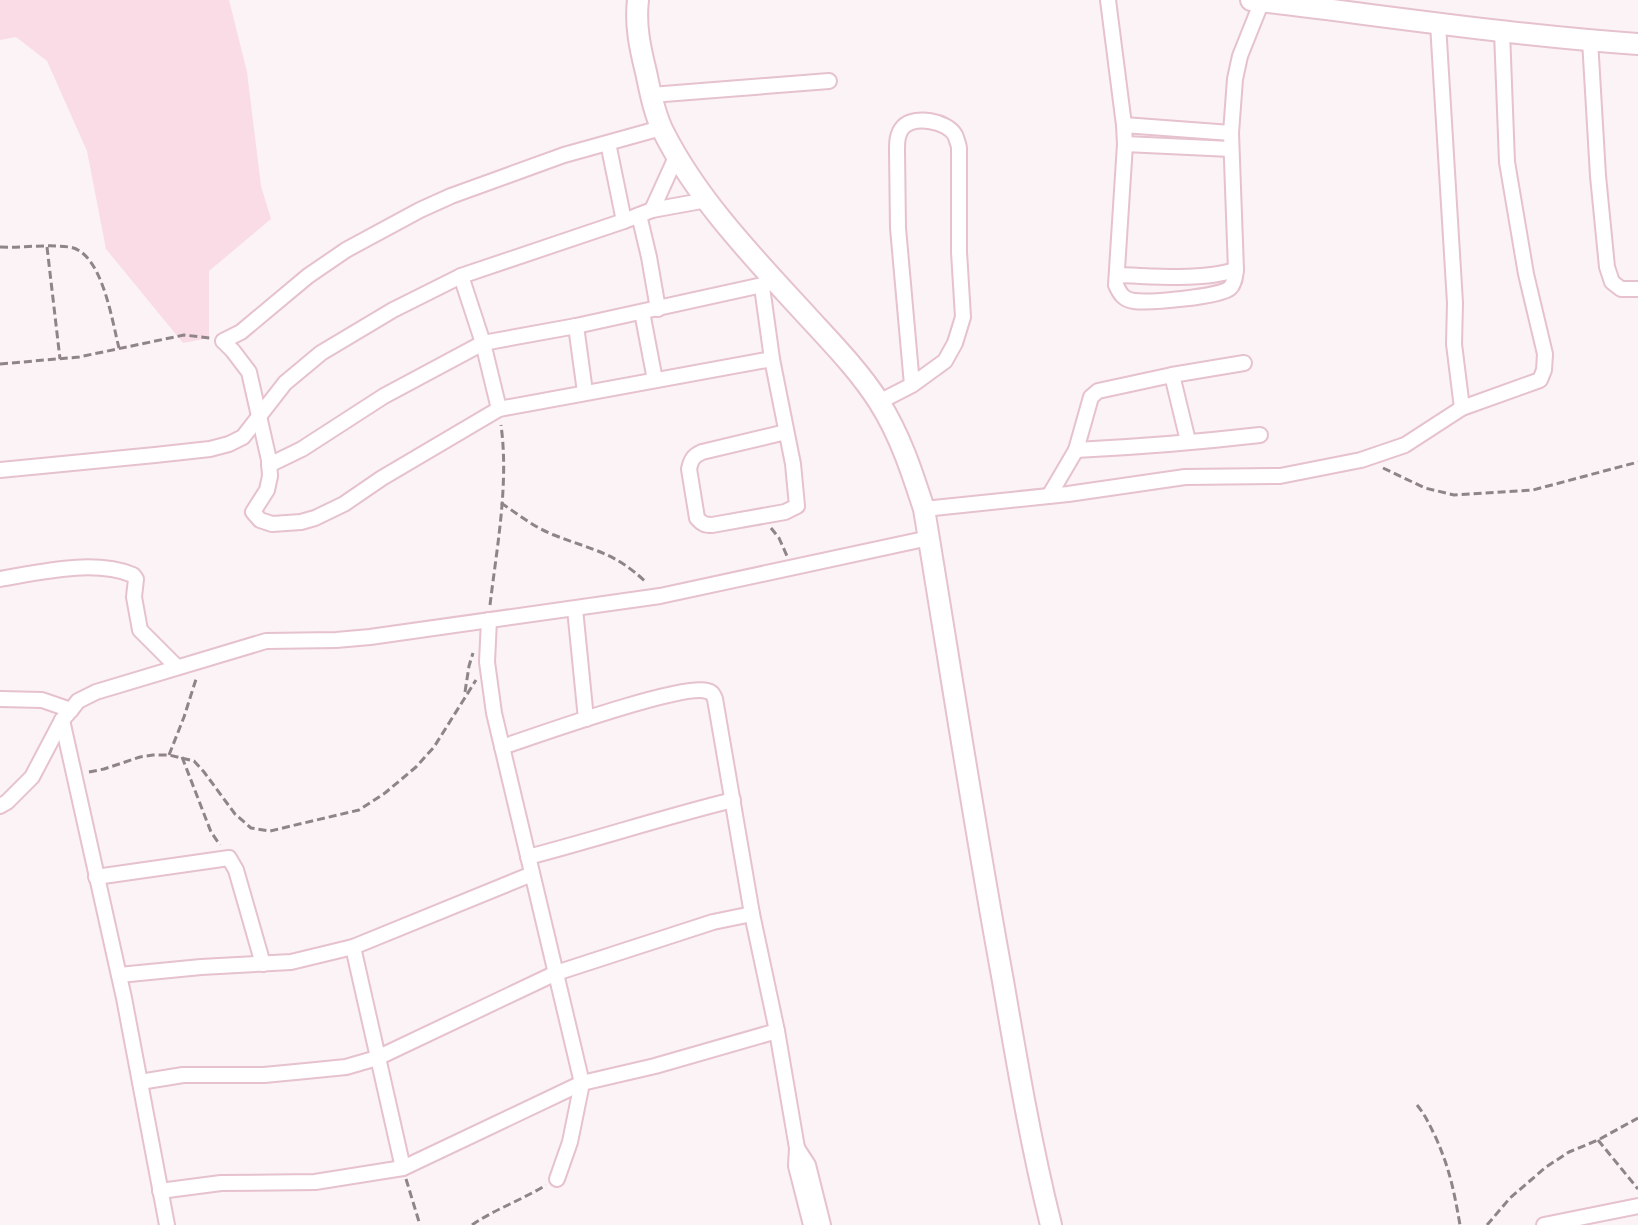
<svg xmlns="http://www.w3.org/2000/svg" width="1638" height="1225" font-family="Mulish,sans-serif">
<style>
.green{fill:#f9dce6}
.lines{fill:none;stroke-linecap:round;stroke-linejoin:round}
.street-casing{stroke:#e6c1ce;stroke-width:18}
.secondary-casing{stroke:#e6c1ce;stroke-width:24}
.path{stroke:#8f8589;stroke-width:3;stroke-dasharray:8 4;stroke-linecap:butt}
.street{stroke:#fff;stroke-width:14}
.secondary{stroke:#fff;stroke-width:20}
</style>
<rect width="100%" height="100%" fill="#fbf3f6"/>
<!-- green -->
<path class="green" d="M0 0H229L247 72 261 186 271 219 209 271V338L183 343 106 249 87 151 47 61 16 37 0 40Z"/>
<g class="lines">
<defs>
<g id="street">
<path d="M1108 0 1124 125 1125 144 1116 285C1120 294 1124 300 1134 301 1149 303 1220 297 1230 288 1235 283 1235 276 1236 270L1231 133 1235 79 1240 56 1262 1"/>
<path d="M1438 24 1455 303 1454 344 1462 408"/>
<path d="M1590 40 1598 176 1607 267 1612 282 1621 289H1638"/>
<path d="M651 95 829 81"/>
<path d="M1124 125 1231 133"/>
<path d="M661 128 564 155 451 196 420 210 346 250 308 276 241 332 223 341 233 351 249 372 269 460 270 476 267 490 253 512 260 520 272 524 301 522 315 518 344 504 382 478 499 409 772 359 762 287"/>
<path d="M608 143 624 221"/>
<path d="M1125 144 1231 149"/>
<path d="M652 210 677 155"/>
<path d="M639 215 649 257 658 309"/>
<path d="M1117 275C1156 276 1198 281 1236 270"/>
<path d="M461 276 483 343 499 409"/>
<path d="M642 312 655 380"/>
<path d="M576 326 585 392"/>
<path d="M772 359 793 464 797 506 785 512 712 525C705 525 702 524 697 518L689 469C691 460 693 456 702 452L786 432"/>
<path d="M1172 375 1188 441"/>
<path d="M879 402 912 385 945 361 955 343 963 317 959 252V148C959 146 956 137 955 135 947 121 915 115 903 127 897 134 897 142 897 151L898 228 912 385"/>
<path d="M1076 450C1138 447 1199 442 1260 435"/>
<path d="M269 465 302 449 384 396 483 343 576 326 767 284"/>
<path d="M0 470 155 455 210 449 229 444 243 437 285 383 321 353 393 310 461 276 624 221 652 210 707 200"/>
<path d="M1049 496 1076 450 1091 397 1098 391 1172 375 1244 363"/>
<path d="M924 509 1068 494 1185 477 1280 476 1361 460 1405 445 1462 408 1540 380 1544 370 1545 354 1526 274 1507 162 1502 32"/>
<path d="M0 579C41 572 94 559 133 575L136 579 134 597 140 630 177 667"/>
<path d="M575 609 586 719"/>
<path d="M489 620 487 662 494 713 582 1083 570 1142 557 1179"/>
<path d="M0 699 42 700 71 710"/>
<path d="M62 720 124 998 167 1225"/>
<path d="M502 747C535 736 682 683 707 691 713 692 713 695 715 699L752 914 777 1031 797 1148 796 1166 811 1225"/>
<path d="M0 806 7 802 32 777 62 720 71 710 78 701 96 692 266 641 336 640 370 637 660 596 929 538"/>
<path d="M528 857C597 839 664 817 733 800"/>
<path d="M96 877 229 858 236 870 263 964"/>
<path d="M353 947 403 1168 582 1083 655 1066 777 1031"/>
<path d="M119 975 201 967 291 962 353 947 532 874"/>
<path d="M140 1082 183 1075H264L306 1071 346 1067 377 1058 556 973 713 922 752 914"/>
<path d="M797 1148 808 1165 823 1225"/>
<path d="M160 1191 221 1183 315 1182 403 1168"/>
<path d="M1544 1225 1638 1206"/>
</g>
<g id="secondary">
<path d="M638 0C635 25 640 48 646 72 650 91 654 113 663 131 698 201 756 260 809 318 833 344 860 372 879 402 900 435 912 472 924 509 950 666 974 824 1003 981 1017 1063 1031 1145 1051 1225"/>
<path d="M1251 0C1380 15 1508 35 1638 44"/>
</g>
</defs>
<!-- street casing -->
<use href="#street" class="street-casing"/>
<!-- secondary casing -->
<use href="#secondary" class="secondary-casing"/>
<!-- path -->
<g class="path">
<path d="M0 247C23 248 46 244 69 247 102 251 112 321 119 348"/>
<path d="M47 247 60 359"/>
<path d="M0 364 79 357 184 335 210 338"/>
<path d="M1383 468 1425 488 1454 495 1533 490 1638 462"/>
<path d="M501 503C518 514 535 528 554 535 594 551 613 551 647 583"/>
<path d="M771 528 779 538 787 556"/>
<path d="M490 605C497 546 509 484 501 425"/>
<path d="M465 692 469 666 473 653"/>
<path d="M169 755 184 717 197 676"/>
<path d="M182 757 211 832 220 845"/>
<path d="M89 772 104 769 140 757 153 755H169L194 761 204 772 235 814 251 828 270 831 359 810 385 793 416 767 434 747 476 680"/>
<path d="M1417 1105C1426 1116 1430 1126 1436 1138 1450 1170 1454 1191 1460 1225"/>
<path d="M1598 1140 1638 1189"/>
<path d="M406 1179 420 1225"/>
<path d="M472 1225C495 1209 522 1200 546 1185"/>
<path d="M1487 1225 1510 1198 1546 1167 1569 1152 1598 1140 1638 1118"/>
</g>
<!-- street -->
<use href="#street" class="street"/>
<!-- secondary -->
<use href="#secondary" class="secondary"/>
</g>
</svg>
